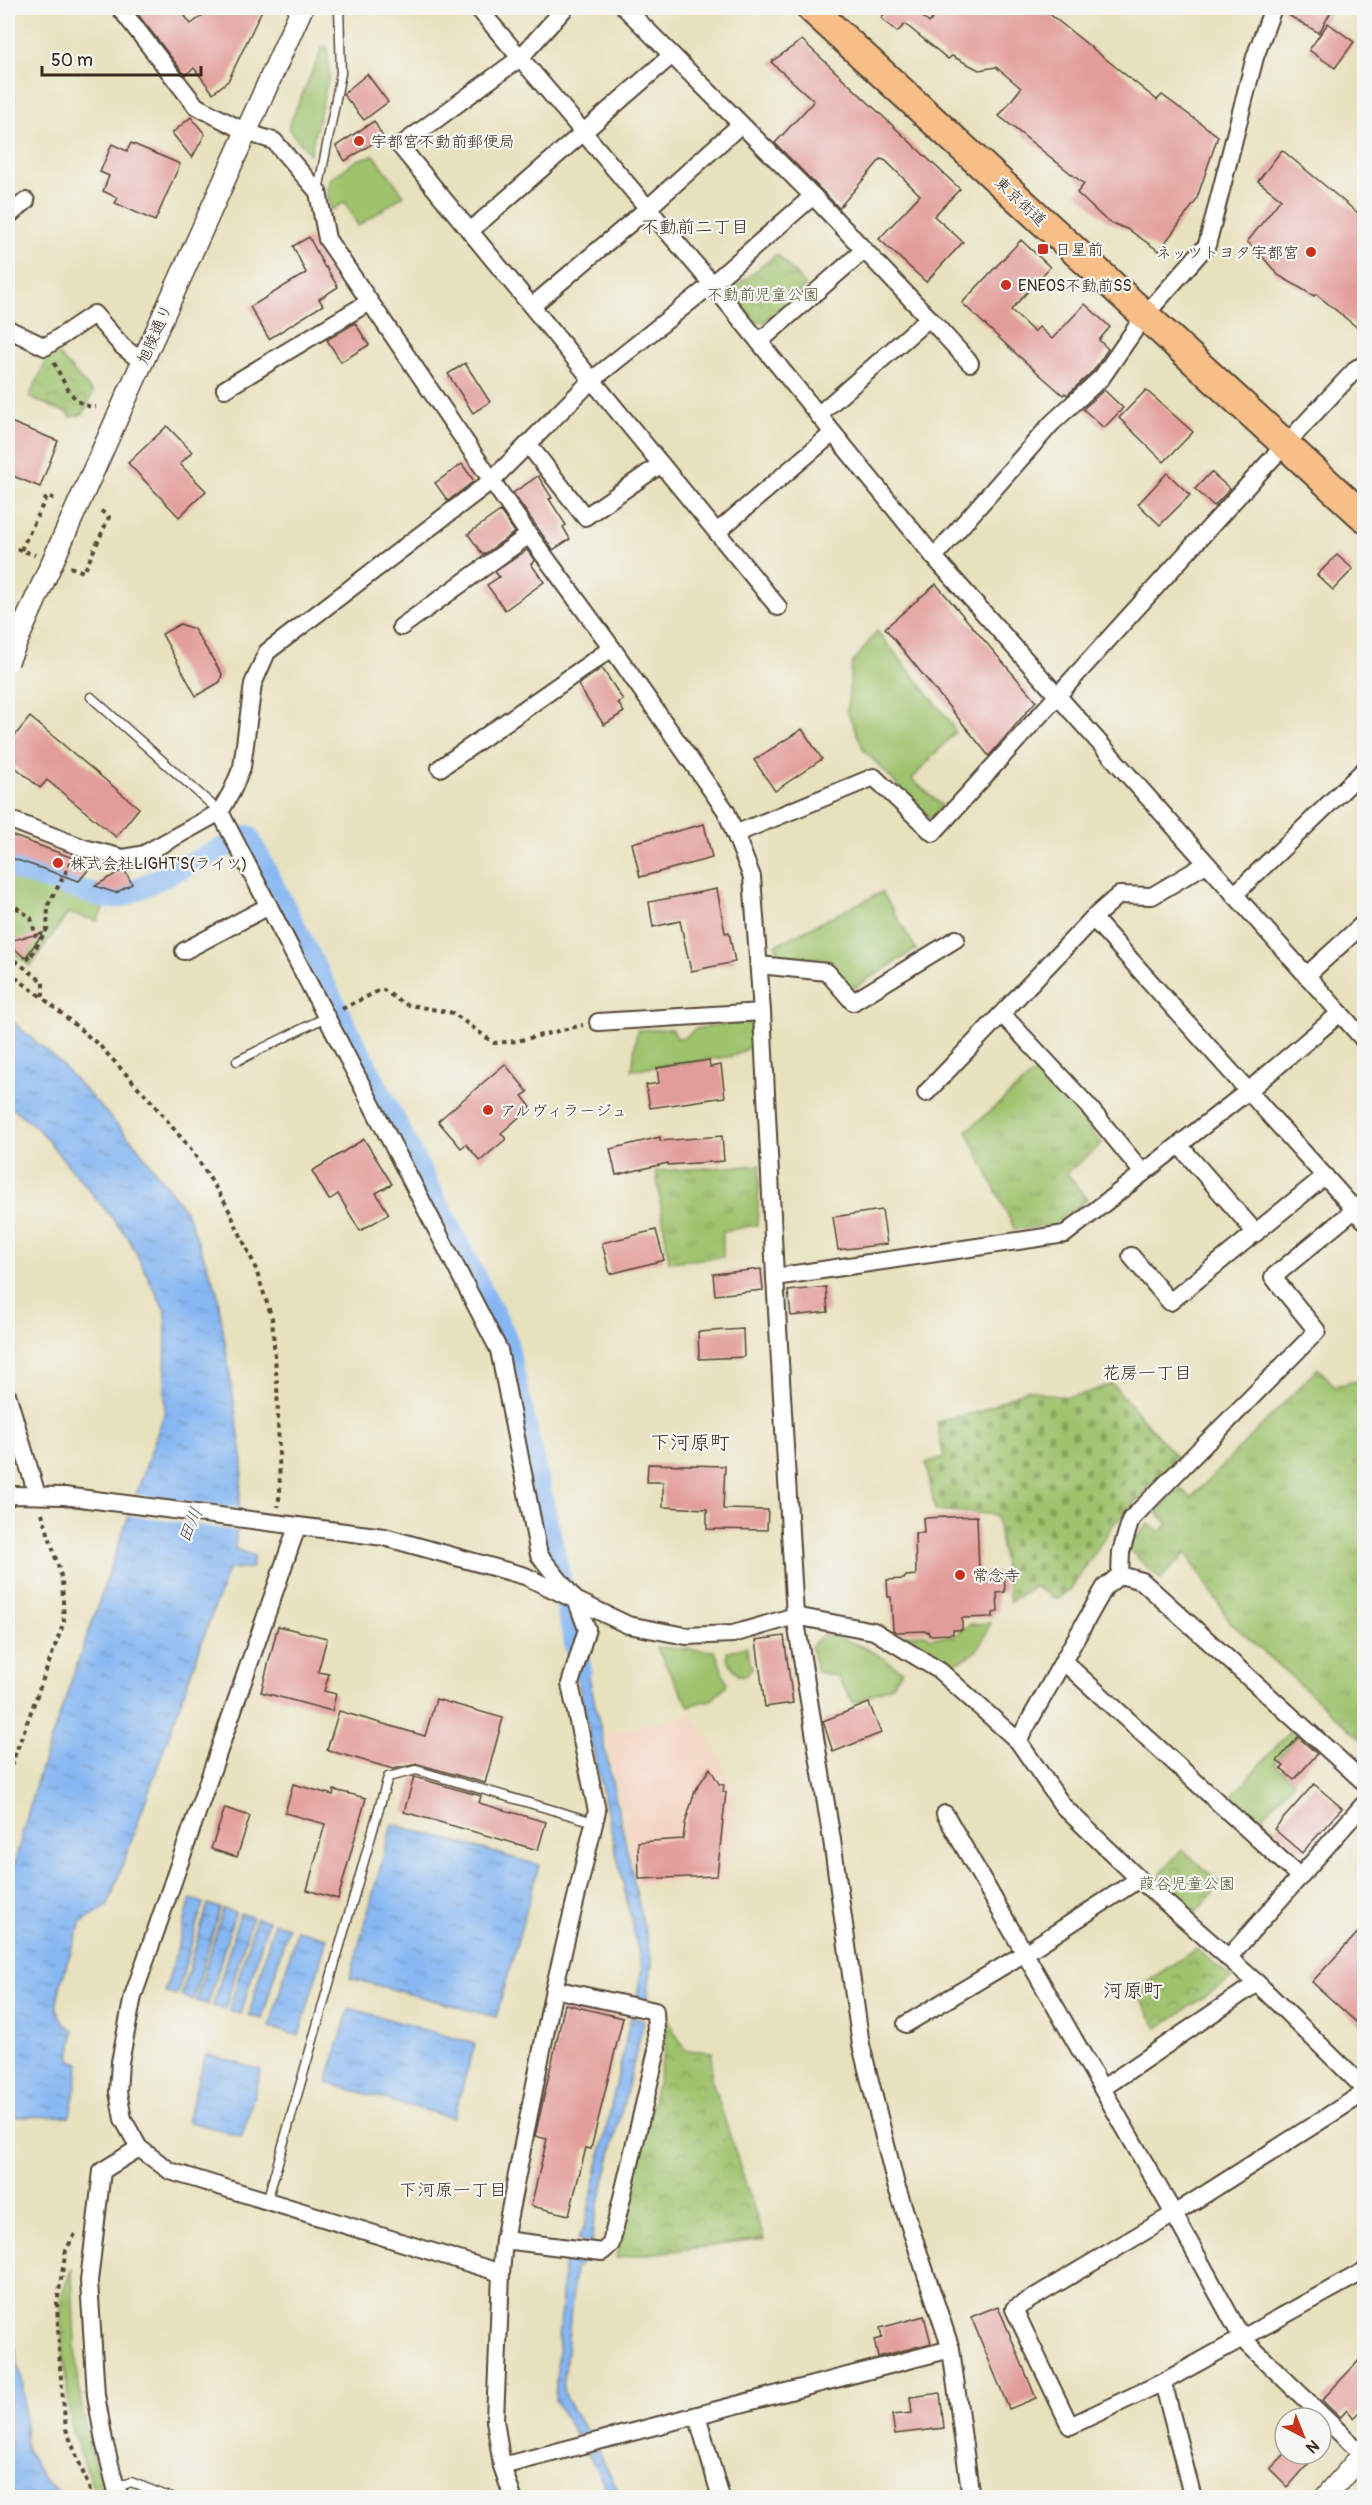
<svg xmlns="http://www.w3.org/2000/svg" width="1372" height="2505" font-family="Pangolin,'Klee One',sans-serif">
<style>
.built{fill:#f4d3c1}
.grass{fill:url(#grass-tufts);stroke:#6d7646;stroke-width:1.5}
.cemetery{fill:url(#cemetery-stones);stroke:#6d7646;stroke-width:1.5}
.park{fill:url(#park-crowns);stroke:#6d7646;stroke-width:1.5}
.garden{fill:#9fc36d;stroke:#6d7646;stroke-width:1.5}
.water{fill:url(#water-ripples);stroke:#607088;stroke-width:1.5}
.pier{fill:#e8e1bd}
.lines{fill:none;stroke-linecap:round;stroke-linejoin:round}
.canal{stroke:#86b7f2;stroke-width:22}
.building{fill:#e29c9a}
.service-casing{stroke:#554536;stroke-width:11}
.minor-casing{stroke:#554536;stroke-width:20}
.tertiary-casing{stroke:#554536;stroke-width:24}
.trunk-casing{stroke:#554536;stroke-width:32}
.path{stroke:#554536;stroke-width:4;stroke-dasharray:4.5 4.5;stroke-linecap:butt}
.service{stroke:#fff;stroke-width:8}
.minor{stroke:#fff;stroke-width:16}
.tertiary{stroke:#fff;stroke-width:21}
.trunk{stroke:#f7be87;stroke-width:28}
.tertiary-bridge-casing{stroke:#554536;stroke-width:24;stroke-linecap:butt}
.tertiary-bridge{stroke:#fff;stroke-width:21}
.poi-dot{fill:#c8321e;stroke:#f6f6f2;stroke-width:2}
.labels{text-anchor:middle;stroke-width:4.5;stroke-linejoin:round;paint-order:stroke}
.poi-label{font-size:16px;fill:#3b2a1e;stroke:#f6f6f2;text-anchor:start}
.street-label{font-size:16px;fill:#3b2a1e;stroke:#f6f6f2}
.park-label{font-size:16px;fill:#595836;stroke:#f6f6f2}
.neighbourhood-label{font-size:18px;fill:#3b2a1e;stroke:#f6f6f2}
.water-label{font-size:18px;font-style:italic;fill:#52545e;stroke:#f6f6f2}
.quarter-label{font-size:20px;fill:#3b2a1e;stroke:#f6f6f2}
</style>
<defs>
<pattern id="grass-tufts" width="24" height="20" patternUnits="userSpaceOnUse" patternTransform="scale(1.5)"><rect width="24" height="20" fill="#9fc36d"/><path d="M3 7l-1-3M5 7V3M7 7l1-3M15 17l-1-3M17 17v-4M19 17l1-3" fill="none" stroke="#839f59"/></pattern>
<pattern id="cemetery-stones" width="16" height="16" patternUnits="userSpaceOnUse" patternTransform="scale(1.5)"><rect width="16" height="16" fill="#9fc36d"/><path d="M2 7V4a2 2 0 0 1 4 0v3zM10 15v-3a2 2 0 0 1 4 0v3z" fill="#839f59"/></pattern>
<pattern id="park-crowns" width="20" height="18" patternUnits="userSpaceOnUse" patternTransform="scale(1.5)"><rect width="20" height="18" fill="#9fc36d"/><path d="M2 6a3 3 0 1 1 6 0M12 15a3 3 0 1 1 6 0" fill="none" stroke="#839f59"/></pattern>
<pattern id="water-ripples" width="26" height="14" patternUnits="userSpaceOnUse" patternTransform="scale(1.5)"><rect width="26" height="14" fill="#86b7f2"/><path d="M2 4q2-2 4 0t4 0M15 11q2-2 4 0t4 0" fill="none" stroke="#6f95c3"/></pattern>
</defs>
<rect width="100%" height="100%" fill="#f6f6f2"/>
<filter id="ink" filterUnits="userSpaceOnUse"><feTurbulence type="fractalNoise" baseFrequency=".0167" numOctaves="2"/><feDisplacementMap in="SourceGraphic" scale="12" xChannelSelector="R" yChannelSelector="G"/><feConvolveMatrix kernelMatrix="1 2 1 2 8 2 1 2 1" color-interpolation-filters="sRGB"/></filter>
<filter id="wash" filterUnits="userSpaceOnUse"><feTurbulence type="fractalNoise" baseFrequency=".008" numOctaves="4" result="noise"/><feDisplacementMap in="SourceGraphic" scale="24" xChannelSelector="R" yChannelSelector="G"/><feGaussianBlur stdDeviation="1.35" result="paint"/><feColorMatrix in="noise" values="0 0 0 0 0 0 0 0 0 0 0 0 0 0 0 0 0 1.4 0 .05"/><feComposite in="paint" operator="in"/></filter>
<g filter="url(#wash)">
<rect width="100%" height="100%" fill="#e8e1bd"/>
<!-- built -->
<path class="built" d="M691 1715 710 1740 723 1766 735 1802 728 1860 717 1888 696 1881 637 1884 606 1733Z"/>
<!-- grass -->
<g class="grass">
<path d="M1039 1069 1102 1144 1067 1173 1087 1200 1053 1225 1015 1230 967 1131Z"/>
<path d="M760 1165 757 1225 723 1231V1257L669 1262 656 1171Z"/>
<path d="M1318 1368 1335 1386 1355 1381 1364 1398V1742L1231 1623 1186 1553 1160 1579 1127 1548 1148 1524 1160 1532 1168 1524 1156 1511 1180 1488 1191 1498Z"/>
<path d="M72 2268C74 2331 75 2394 93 2455 97 2469 101 2484 109 2497H97L93 2489 71 2427 62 2344 61 2296Z"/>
</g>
<!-- cemetery -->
<path class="cemetery" d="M1112 1384 1178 1459 1113 1525 1071 1589 1057 1599 1034 1586 1010 1602 996 1515 935 1510 926 1463 944 1457 937 1422 981 1411 1028 1389C1065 1401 1076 1398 1112 1384Z"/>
<!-- park -->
<g class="park">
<path d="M777 254 806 286 765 321 756 323 730 291Z"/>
<path d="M53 349 93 393 83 414 70 417 69 414 29 397 46 362 41 357Z"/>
<path d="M1182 1849 1221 1884 1192 1917 1153 1882Z"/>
<path d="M1196 1949 1232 1978 1158 2028 1134 1990Z"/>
<path d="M667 2018 685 2050 712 2052 711 2078 764 2239 616 2258 664 2054Z"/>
</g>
<!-- garden -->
<g class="garden">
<path d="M326 46 328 48 329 76 310 154 289 130V125L323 47Z"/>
<path d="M374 155 404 195 358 226 345 202 331 210 327 192 329 180 357 160Z"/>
<path d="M877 631 949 720 955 732 912 779 942 806 930 819 864 750 847 711 852 664Z"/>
<path d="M8 873 106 903 97 921 68 913 30 966 8 949Z"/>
<path d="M882 892 916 949 851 990 828 959 782 957 775 945Z"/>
<path d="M750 1020 752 1046 733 1056 632 1070 637 1030 672 1029 677 1038H684L695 1029Z"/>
<path d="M990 1623C981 1649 978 1654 953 1664L940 1658 903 1635 925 1634 929 1638 954 1636 970 1624Z"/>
<path d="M824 1634C854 1641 877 1652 902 1671L891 1686 854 1703 837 1676 817 1672 811 1646Z"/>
<path d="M656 1647 715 1651 727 1684 713 1699 689 1706Z"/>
<path d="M746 1647 752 1668 746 1675H738L727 1659V1652Z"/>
<path d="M1292 1729 1299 1735 1274 1764 1294 1781 1262 1818 1273 1828 1267 1835 1229 1799Z"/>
</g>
<!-- water -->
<g class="water">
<path d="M8 1018 57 1060 136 1145 187 1213 217 1291 243 1462 235 1549 254 1556 251 1568 228 1569 108 1906 81 1922C75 1940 55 1992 57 2009 59 2019 66 2025 74 2031L70 2060 80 2063 70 2116 10 2117 8 2128V1888L36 1783 165 1411 166 1313 128 1237 38 1129 8 1104Z"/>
<path d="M586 1663 652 1964 647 1999 637 1996 642 1968 577 1677Z"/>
<path d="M392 1824 539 1865 496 2017 350 1978Z"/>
<path d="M191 1899 203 1903 177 1995 165 1992Z"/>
<path d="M208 1904 220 1908 193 2000 181 1996Z"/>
<path d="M223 1909 235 1912 208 2005 196 2001Z"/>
<path d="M240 1913 252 1917 225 2009 213 2006Z"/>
<path d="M256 1918 268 1921 241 2014 229 2010Z"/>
<path d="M274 1923 288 1927 262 2019 249 2015Z"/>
<path d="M297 1930 327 1938 299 2036 270 2027Z"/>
<path d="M349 2008 475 2044 453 2118 327 2083Z"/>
<path d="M631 2017 644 2020 593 2227 592 2243 577 2241 585 2225Z"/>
<path d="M206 2054 261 2070 242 2137 187 2121Z"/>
<path d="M567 2258 584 2261 575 2269 563 2390 567 2402 589 2435 577 2437 555 2401 564 2266Z"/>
<path d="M8 2319 23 2385 26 2447 43 2479 66 2497H8Z"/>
<path d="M598 2450 621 2497H611L587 2452Z"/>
</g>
<!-- pier -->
<path class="pier" d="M133 1494 241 1509 239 1531 125 1515Z"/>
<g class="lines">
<!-- canal -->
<path class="canal" d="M8 867 106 898 121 897 248 836 505 1335 581 1670"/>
</g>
<g id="blocks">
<!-- building -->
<g class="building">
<path d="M133 8H179L191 24 213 8H263L228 81 213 93 194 68 185 75Z"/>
<path d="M885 8H920L916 11 929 23 941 8H1042L1157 100 1162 95 1218 136 1196 201 1159 251 1129 230 1107 221 1077 193 1084 184 999 116 1021 88 996 67 979 70 952 56 948 59 905 24 897 32 881 18 888 10Z"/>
<path d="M1283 8H1333L1319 33 1283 12Z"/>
<path d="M1328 23 1354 42 1335 68 1309 50Z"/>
<path d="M802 40 960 189 934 216 963 242 926 282 879 239 920 195 886 161 881 159 839 208 775 143 814 101 771 62Z"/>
<path d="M367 74 388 102 364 120 343 94Z"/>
<path d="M191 117 205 134 192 158 172 133Z"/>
<path d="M374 121 383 137 345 161 336 146Z"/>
<path d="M131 143 180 164 155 221 115 203 118 198 103 191 109 176 100 172 112 144 127 151Z"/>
<path d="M1282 150 1365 219V334L1316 294 1314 296 1278 275 1255 248 1247 242 1281 199 1258 181Z"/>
<path d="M309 237 325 268 326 267 338 287 319 299 323 305 269 339 250 307 306 273 293 246Z"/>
<path d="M1021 240 1050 267 1011 310 1034 332 1039 327 1052 339 1085 304 1110 327 1099 340 1108 349 1094 370 1067 395 1065 393 1063 395 1013 351 962 303Z"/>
<path d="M355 323 369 345 341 362 327 340Z"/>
<path d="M465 363 490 402 473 413 448 374Z"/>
<path d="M1104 390 1123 408 1104 428 1083 409Z"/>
<path d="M1146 390 1193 432 1164 462 1119 418Z"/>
<path d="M8 421 58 441 40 487 8 474Z"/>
<path d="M167 426 192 452 180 464 206 491 179 517 128 463Z"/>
<path d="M462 464 474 481 448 501 435 483Z"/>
<path d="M1211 472 1230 489 1214 506 1195 489Z"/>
<path d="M1167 473 1190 495 1160 525 1138 504Z"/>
<path d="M538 476 552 498 549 499 566 525 563 527 570 539 553 550 513 493Z"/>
<path d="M500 511 515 532 483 555 468 534Z"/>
<path d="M527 550 535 561 531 564 544 582 505 610 487 585 499 577 495 572Z"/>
<path d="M1337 555 1353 569 1333 590 1317 575Z"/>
<path d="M936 584 1036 701 989 756 885 628Z"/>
<path d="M180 624 194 629 222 674 220 682 196 696 162 634Z"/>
<path d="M602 668 623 700 618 703 624 712 604 725 578 685Z"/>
<path d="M30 717 139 808 116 837 47 780 40 788 8 761V744Z"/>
<path d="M802 729 822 759 775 791 754 760Z"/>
<path d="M704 824 712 858 640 877 632 843Z"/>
<path d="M8 834 92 865 79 881 8 857Z"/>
<path d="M124 869 132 884 116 893 95 886Z"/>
<path d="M717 889 725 933 729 932 735 962 691 971 680 921 653 927 649 902Z"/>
<path d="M43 933 25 958 8 943V941Z"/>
<path d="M709 1060 710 1067 721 1065 725 1097 650 1108 646 1085 659 1083 657 1068Z"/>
<path d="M505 1064 528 1092 522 1096 531 1107 501 1133 506 1139 480 1161 466 1144 461 1148 438 1121Z"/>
<path d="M722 1136 724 1161 668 1165V1163L616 1175 610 1149 660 1137V1141Z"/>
<path d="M364 1139 392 1184 376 1193 389 1214 360 1231 338 1194 329 1200 312 1171Z"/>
<path d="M882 1210 887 1244 838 1250 833 1217Z"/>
<path d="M656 1230 664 1260 610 1274 602 1243Z"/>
<path d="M761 1269 763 1290 715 1295 713 1274Z"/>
<path d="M826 1287 828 1312 791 1316 788 1291Z"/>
<path d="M743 1329 744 1357 699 1359 698 1332Z"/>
<path d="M648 1464 725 1466 723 1509 768 1510 767 1530 707 1529V1509L663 1507V1482H647Z"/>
<path d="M977 1516 979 1573 1004 1572 1005 1592 997 1593 998 1612 993 1613V1617L962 1618V1630H953V1634L929 1635 928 1631 897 1632 893 1630 891 1597H888L887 1580 904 1579 906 1576 916 1575 915 1533H924L923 1518Z"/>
<path d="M278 1626 327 1638 318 1672 329 1674 324 1691 336 1694 332 1711 261 1692Z"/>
<path d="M784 1636 793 1703 765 1707 756 1640Z"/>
<path d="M436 1699 503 1718 485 1783 418 1764 393 1769 327 1750 339 1711 425 1736Z"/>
<path d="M869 1703 881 1733 833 1752 823 1721Z"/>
<path d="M1298 1737 1317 1754 1294 1780 1281 1769 1284 1766 1277 1761Z"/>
<path d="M710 1768 719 1784 724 1785 723 1792H726L717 1876 639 1879 638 1842 683 1839 685 1824 695 1791Z"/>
<path d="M414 1777 481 1796 479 1803 546 1822 538 1850 404 1812Z"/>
<path d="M293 1784 333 1795 334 1790 366 1798 338 1899 307 1890 325 1824 285 1813Z"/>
<path d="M1314 1784 1342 1808 1302 1853 1274 1829Z"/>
<path d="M225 1808 250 1816 237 1857 211 1849Z"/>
<path d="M1365 1925V2030L1312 1982Z"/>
<path d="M565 2004 623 2018 591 2149 586 2148 569 2215 531 2206 547 2139 535 2136Z"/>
<path d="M998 2306 1036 2398 1009 2409 971 2317Z"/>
<path d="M924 2316 931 2343 878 2357 874 2340 882 2338 880 2328Z"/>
<path d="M1365 2354V2407L1354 2418 1347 2410 1340 2418 1322 2400Z"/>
<path d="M940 2393 944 2428 895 2434 892 2415 912 2413 910 2397Z"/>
<path d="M1285 2454H1317L1288 2487 1270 2469Z"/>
</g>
</g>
</g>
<g filter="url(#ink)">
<use href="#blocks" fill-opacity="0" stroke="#554536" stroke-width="1.5"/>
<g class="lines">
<defs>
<g id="service">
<path d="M318 191 341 73 339 8"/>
<path d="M91 697 220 812"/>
<path d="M237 1061 326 1017"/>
<path d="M267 2201 388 1777 416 1770 594 1822"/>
<path d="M116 2488 131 2482 172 2498"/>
</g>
<g id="minor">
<path d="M120 8 196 106 246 132 274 141 318 192 327 239 529 535 612 648 726 811 752 877 762 1012 775 1277 795 1616 832 1840 861 2045 896 2185 951 2349 971 2498"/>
<path d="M478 8 712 284 934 557 1364 1040"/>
<path d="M565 8 520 58 400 146 661 464"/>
<path d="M625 8 813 196 929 318"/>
<path d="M8 216 26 201"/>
<path d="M470 231 672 55"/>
<path d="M532 306 648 208 740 125"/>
<path d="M8 329 45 347 94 314 122 346 142 362"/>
<path d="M759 342 864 250"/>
<path d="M225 389 369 302"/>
<path d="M818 415 929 318 970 363"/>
<path d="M528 444 585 517 661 464 778 607"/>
<path d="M717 532 833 433"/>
<path d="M934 557 1052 423 1102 377 1145 315 1207 245 1255 57 1273 8"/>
<path d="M401 627 529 535"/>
<path d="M440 768 612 648"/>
<path d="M220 812 499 1350 539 1555 577 1602 587 1629 570 1684 597 1811 554 1989 504 2240 501 2273 495 2420 502 2466 513 2498"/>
<path d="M8 819 84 848 123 858 144 854 220 812 232 791 242 767 253 684 267 652 491 481 592 380 712 284 813 196"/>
<path d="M735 834 874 777 933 833 1268 463 1357 368 1364 365"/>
<path d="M1234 895 1364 770"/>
<path d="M1093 918 1364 1220"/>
<path d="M184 951 269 906"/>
<path d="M759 965 827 972 853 1002 956 939"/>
<path d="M1306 976 1364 923"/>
<path d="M1002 1014 1089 1107 1143 1173"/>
<path d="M598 1022 762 1012"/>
<path d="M926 1093 1093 918 1119 895 1152 896 1206 864"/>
<path d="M1179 1145 1256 1233"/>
<path d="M1131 1256 1170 1302 1325 1176"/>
<path d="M775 1277 1065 1234 1248 1091 1340 1013"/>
<path d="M8 1397 37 1495"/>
<path d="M8 1498 11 1495 64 1496 384 1537 525 1576 628 1625 686 1636 733 1634 795 1616 874 1631 940 1671 1018 1741 1063 1806 1139 1879 1257 1983 1364 2088"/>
<path d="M297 1527 133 1996 120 2062 118 2092 123 2119 139 2148 170 2171 501 2273"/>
<path d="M1120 1575 1142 1581 1364 1782"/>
<path d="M1063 1661 1300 1877"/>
<path d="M1018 1741 1105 1587 1120 1575 1121 1552 1131 1519 1317 1331 1273 1277 1364 1202"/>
<path d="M945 1814 1174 2214 1242 2338 1363 2455"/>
<path d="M1228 1958 1364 1804"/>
<path d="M906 2024 1025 1953 1139 1879"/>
<path d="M1103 2088 1257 1983"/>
<path d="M1364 2093 1174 2214 1014 2309 1070 2426 1163 2382 1364 2271"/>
<path d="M504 2240 602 2252 611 2244 657 2050 655 2011 554 1989"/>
<path d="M1163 2382 1193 2498"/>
<path d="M697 2415 721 2498"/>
<path d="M502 2466 951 2349"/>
<path d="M121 2498 116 2488 104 2441 96 2395 89 2281 102 2171 139 2148"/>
</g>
<g id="tertiary">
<path d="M68 527 302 8"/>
<path d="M1325 2498 1364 2453"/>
</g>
<path id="trunk" d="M811 8 1364 517"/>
</defs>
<!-- service casing -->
<use href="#service" class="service-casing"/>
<!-- minor casing -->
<use href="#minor" class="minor-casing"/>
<!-- tertiary casing -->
<use href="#tertiary" class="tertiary-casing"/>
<!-- trunk casing -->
<use href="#trunk" class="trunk-casing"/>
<!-- path -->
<g class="path">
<path d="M54 363C64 381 72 407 96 407"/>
<path d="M8 546 35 555"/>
<path d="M21 550 47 496 56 499"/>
<path d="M70 567 84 572 109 517 100 510"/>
<path d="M8 907 13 905 31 918 36 937"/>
<path d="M8 931 12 935"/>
<path d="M8 943 9 944"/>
<path d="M8 955 43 982V998L100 1046 150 1100 193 1152 226 1204 254 1264 272 1318 277 1384 280 1491 278 1507"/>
<path d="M27 955 29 959 47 929 48 905 72 861"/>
<path d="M8 972 43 998"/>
<path d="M342 1009 382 989 404 1004 453 1013 494 1043 517 1041 583 1025"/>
<path d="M8 1774 64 1622 62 1579 42 1513"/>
<path d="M75 2234 66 2250 57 2303 60 2368 66 2429 93 2498"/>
</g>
<!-- service -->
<use href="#service" class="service"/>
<!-- minor -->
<use href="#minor" class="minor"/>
<!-- tertiary -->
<use href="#tertiary" class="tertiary"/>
<!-- trunk -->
<use href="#trunk" class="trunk"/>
<defs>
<path id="tertiary-bridge" d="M8 661 68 527"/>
</defs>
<!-- tertiary-bridge casing -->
<use href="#tertiary-bridge" class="tertiary-bridge-casing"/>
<!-- tertiary-bridge -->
<use href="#tertiary-bridge" class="tertiary-bridge"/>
</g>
</g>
<!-- markers -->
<g class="poi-dot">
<circle cx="359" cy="141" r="6"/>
<rect x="1037" y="243" width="12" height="12" rx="3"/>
<circle cx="1311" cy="252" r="6"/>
<circle cx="1006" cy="285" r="6"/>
<circle cx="58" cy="863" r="6"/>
<circle cx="488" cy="1110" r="6"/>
<circle cx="960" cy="1575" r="6"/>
</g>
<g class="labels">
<!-- poi labels -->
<g class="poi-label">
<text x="371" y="147">宇都宮不動前郵便局</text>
<text x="1055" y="255">日星前</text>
<text x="1299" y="258" text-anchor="end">ネッツトヨタ宇都宮</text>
<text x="1018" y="291">ENEOS不動前SS</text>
<text x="70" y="869">株式会社LIGHT'S(ライツ)</text>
<text x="500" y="1116">アルヴィラージュ</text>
<text x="972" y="1581">常念寺</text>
</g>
<!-- street labels -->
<g class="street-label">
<text transform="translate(1021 201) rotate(43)" y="6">東京街道</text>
<text transform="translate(154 334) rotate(-66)" y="6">旭陵通り</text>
</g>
<!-- park labels -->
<g class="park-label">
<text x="763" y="300">不動前児童公園</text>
<text x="1187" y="1889">葭谷児童公園</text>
</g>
<!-- neighbourhood labels -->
<g class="neighbourhood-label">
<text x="695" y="233">不動前二丁目</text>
<text x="1147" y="1379">花房一丁目</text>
<text x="453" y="2196">下河原一丁目</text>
</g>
<!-- water labels -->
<g class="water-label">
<text transform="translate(190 1525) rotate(-67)" y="6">田川</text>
</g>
<!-- quarter labels -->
<g class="quarter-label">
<text x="690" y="1449">下河原町</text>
<text x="1133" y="1997">河原町</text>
</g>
</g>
<!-- margin -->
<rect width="1372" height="2505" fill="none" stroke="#f6f6f2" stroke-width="30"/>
<!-- north arrow -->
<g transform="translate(1303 2436) rotate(138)"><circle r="28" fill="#f6f6f2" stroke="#aba49d" stroke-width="1.5"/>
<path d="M0-4.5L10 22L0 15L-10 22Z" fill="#c8321e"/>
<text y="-9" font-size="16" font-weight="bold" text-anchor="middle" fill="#3b2a1e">N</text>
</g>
<!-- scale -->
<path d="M42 66v9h159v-9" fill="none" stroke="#3b2a1e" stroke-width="3"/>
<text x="51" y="66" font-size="18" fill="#3b2a1e" stroke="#f6f6f2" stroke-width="4.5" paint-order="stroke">50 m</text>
</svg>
